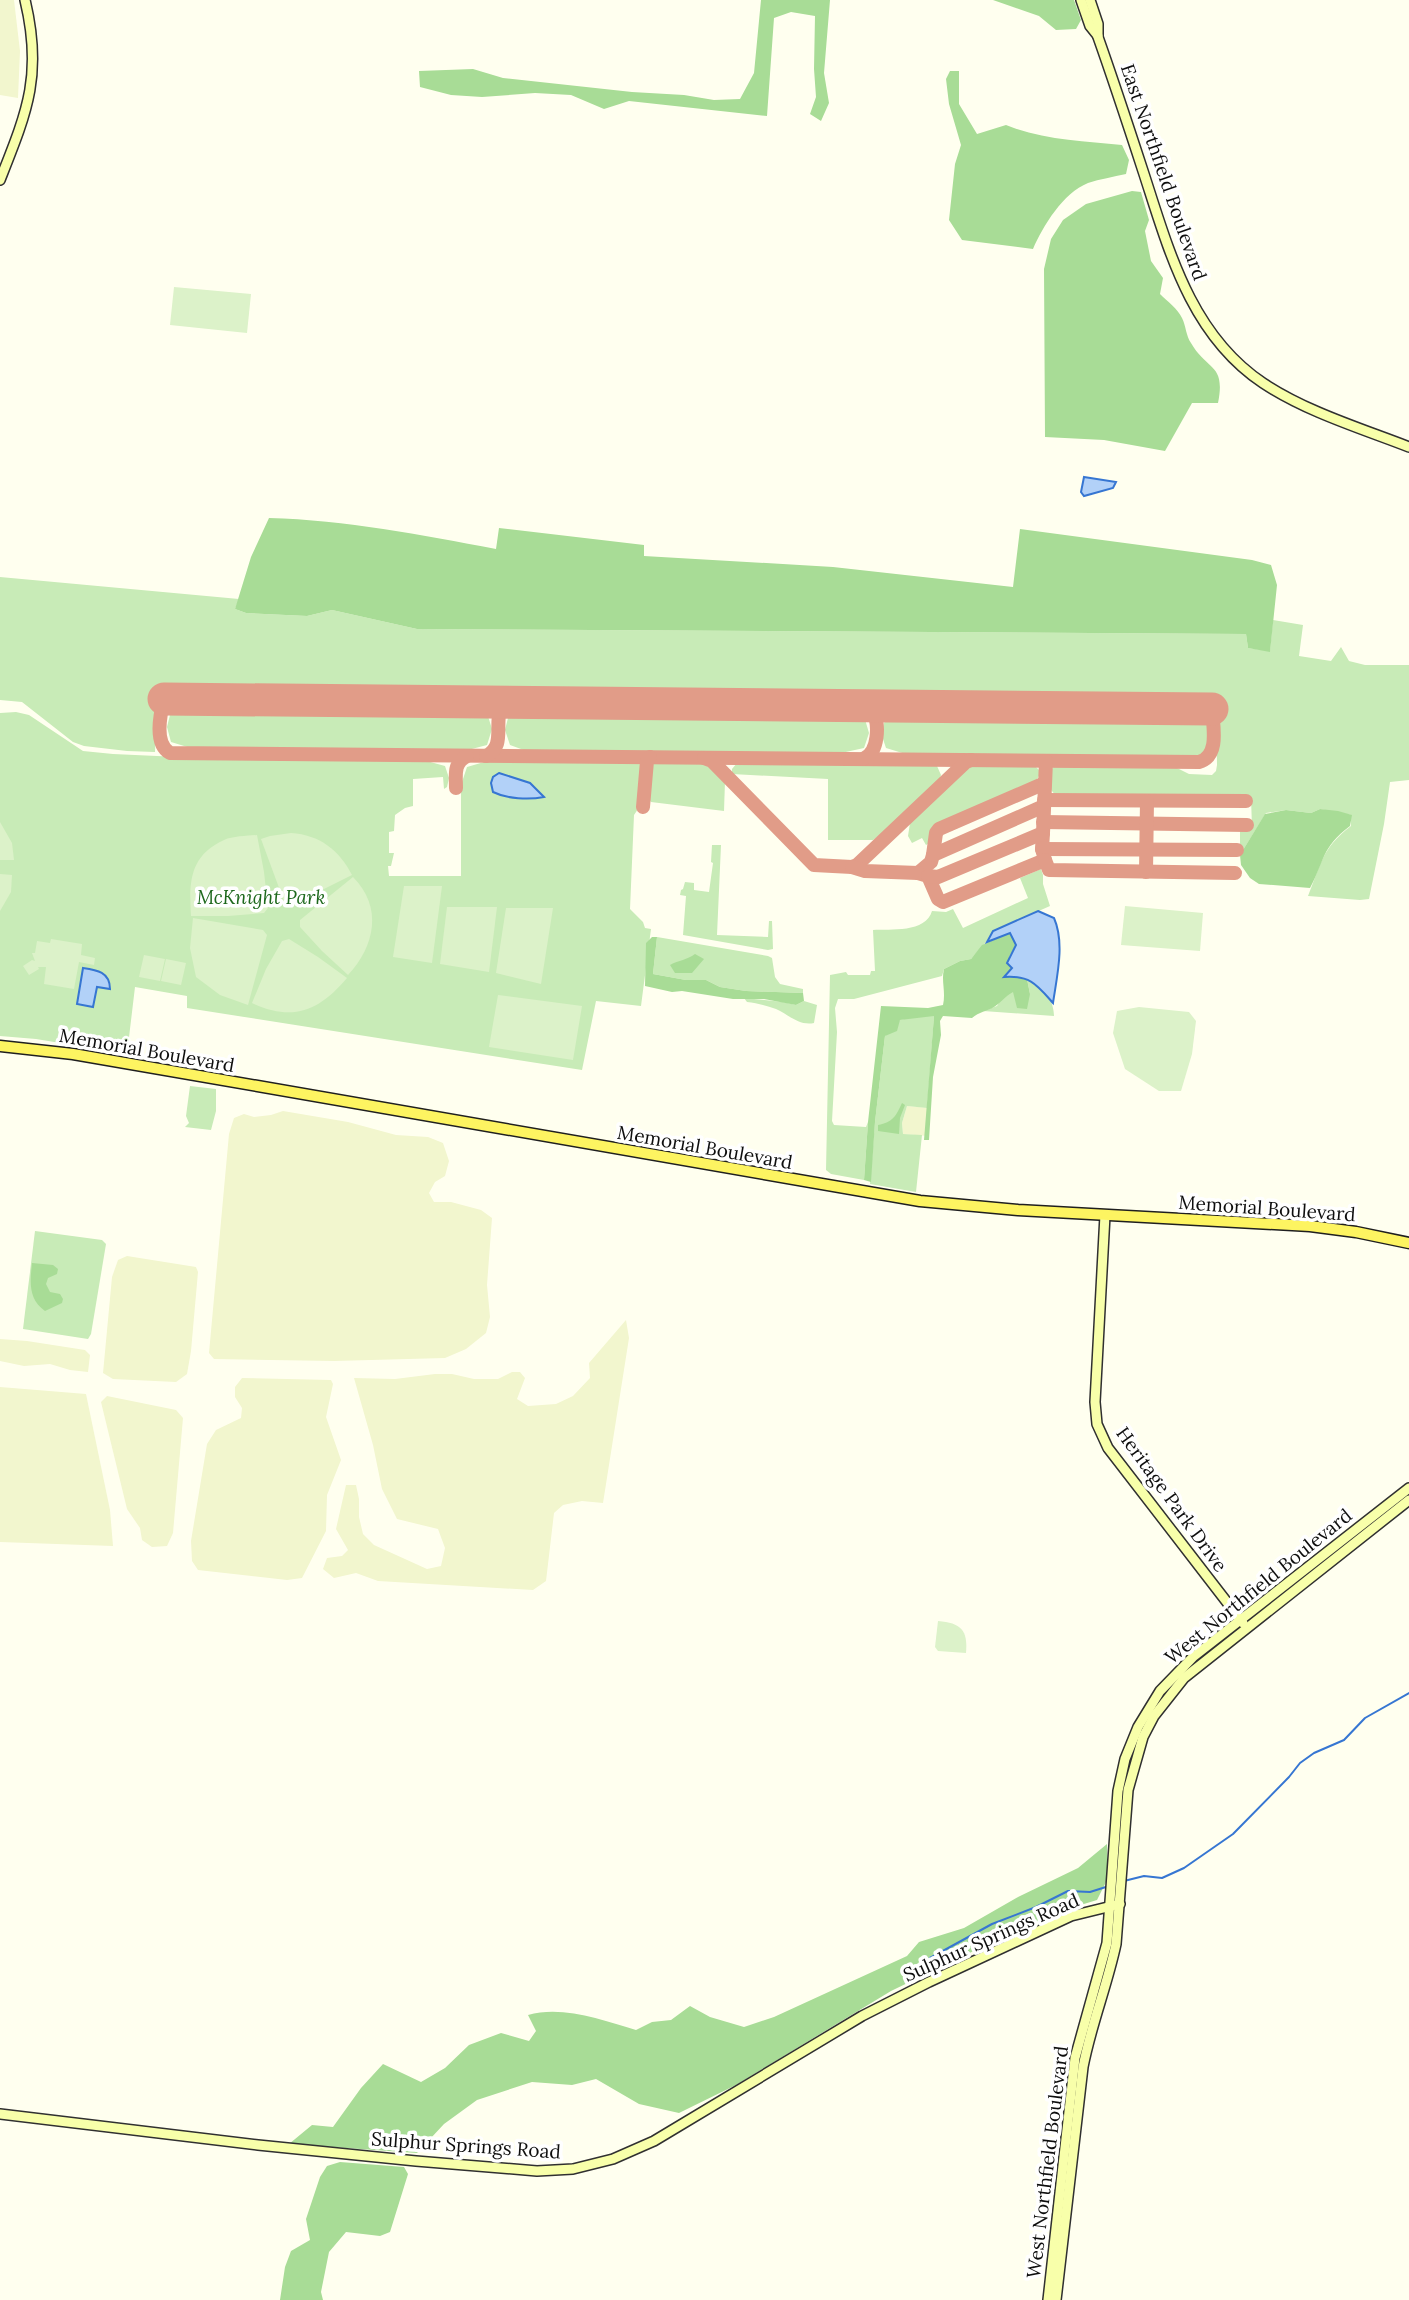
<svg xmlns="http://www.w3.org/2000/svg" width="1409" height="2300" font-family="Lora,serif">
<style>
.farmland{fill:#f2f6ce}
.green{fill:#c8ebb7}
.forest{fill:#a8dc96}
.pitch{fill:#dcf2c9}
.water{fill:#b2d1f8;stroke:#3676d2;stroke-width:2}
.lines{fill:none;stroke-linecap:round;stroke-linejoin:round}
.stream{stroke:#3676d2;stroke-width:2}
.taxiway{stroke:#e19c88;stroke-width:14}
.runway{stroke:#e19c88;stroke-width:33}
.secondary-casing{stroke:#303030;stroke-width:12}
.primary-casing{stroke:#1f1f1f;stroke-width:13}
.secondary{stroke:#f8ffaa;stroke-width:9}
.primary{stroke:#fdf461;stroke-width:10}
.labels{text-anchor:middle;stroke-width:7;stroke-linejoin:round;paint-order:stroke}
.street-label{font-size:19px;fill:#0e0e0e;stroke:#fff}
.park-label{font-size:19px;font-style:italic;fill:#1d681c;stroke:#fff}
</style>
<rect width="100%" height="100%" fill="#ffffef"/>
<!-- farmland -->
<g class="farmland">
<path d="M0 0H14L20 51 18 98 0 95Z"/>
<path d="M907 1106 929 1108 928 1136 903 1134 902 1123Z"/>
<path d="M283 1111 348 1122 396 1135 428 1137 443 1143 449 1161 445 1176 435 1182 429 1193 434 1202H451L481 1210 492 1218 487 1285 490 1317 486 1333 466 1349 445 1358 334 1361 214 1359 209 1353 229 1134 234 1118 244 1114 254 1117 271 1115Z"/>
<path d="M127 1256 196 1267 198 1272 191 1351 187 1374 176 1382 113 1379 103 1373 112 1277 118 1260Z"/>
<path d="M626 1320 629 1338 603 1503 582 1501 563 1505 554 1513 546 1581 533 1590 378 1581 356 1573 334 1578 323 1569 327 1558 342 1556 348 1550 336 1529 346 1485H356L359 1499V1517L363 1534 374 1545 427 1569 441 1566 445 1548 438 1529 397 1519 382 1489 373 1445 354 1378 395 1379 435 1374H452L474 1379H498L512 1372H520L525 1378 517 1399 528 1406 556 1404 573 1396 590 1378 589 1363Z"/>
<path d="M0 1339 27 1341 85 1350 90 1355 88 1372 70 1370 50 1364 24 1366 0 1361Z"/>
<path d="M242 1378 331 1380 333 1384 326 1417 341 1460 327 1495 326 1531 302 1578 287 1580 198 1570 192 1561 191 1541 207 1444 216 1430 241 1418 242 1408 235 1397V1387Z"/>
<path d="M0 1387 86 1394 110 1510 113 1546 0 1542Z"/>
<path d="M107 1396 176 1410 183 1418 173 1533 167 1546 152 1547 142 1540 140 1528 127 1509 101 1402Z"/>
</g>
<!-- green -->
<g class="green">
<path d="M0 577 239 599 235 609 246 613 307 616 332 610 417 629 1246 634 1248 648 1270 651 1273 620 1303 625 1299 656 1331 661 1341 647 1349 661 1365 665H1409V780L1390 782 1384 824 1369 899 1360 900 1308 896C1321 864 1322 848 1351 826V815L1320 809 1311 813 1286 810 1266 813 1240 855V831L1242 829 1252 828 1251 797 1056 796 1048 786C1049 775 1049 766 1061 764L1171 765 1189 774 1212 775 1216 771 1217 765 1216 696 157 688 155 752 127 751 84 746 73 742 22 702 0 700Z"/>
<path d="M171 711 487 713 492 729 487 745 464 751 194 749 171 742 167 727Z"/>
<path d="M16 712 29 715 83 751 113 754 201 758 423 760 445 766 449 778 447 787 444 789 443 777 413 779V806L405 808 395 815 394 831 389 832V853H394L391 866H388L389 876H461V785L467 767 491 760 636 761 642 766 638 809 634 815 630 909 643 922 645 928 651 929 641 1006 596 1001 582 1070 187 1008V996L135 987 127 1054 36 1039 0 1036V713Z"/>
<path d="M509 714 864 716 869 733 864 748 832 755 575 750 585 753H532L510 745 505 730Z"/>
<path d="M886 717 1201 719 1208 726 1209 746 1200 757 909 755 886 748 881 733Z"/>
<path d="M660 762 705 763 725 781 724 811 651 802 648 798 651 765Z"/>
<path d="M744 762 930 763 937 766 941 775 939 781 900 820 873 840H828V779L732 774V769L737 763Z"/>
<path d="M978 764H1033L1041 772 1035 783 935 826 931 842 926 845 922 838 912 843 908 836 910 823 966 767Z"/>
<path d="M712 845H721L717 935 768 937 769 921H772L773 949 768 950 683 935 686 896 680 895 681 890 683 889 685 882 694 883V890L709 892 713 863 711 862Z"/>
<path d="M1041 869 1043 875V884L1050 906 993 931C988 942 979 949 971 959L960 961 944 969 942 976 854 999H838L835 1008 837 1032 832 1121 834 1125 866 1127 868 1122 864 1180 831 1174 826 1170 830 975 846 972 848 975H870L871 971H875L873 930C890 929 926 933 932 911L946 912 953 909 963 928 1028 898 1020 878Z"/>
<path d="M657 937 768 956 772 958 775 977 780 984 803 989V993L746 991 720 987 706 980H686L653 974Z"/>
<path d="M1027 979C1044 989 1053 997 1054 1016L983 1011 997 1006 1003 996 1014 991 1017 1001 1030 994Z"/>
<path d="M744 998 783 1002 796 1005 804 1001 817 1005 814 1023C799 1026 789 1015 776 1009 767 1006 757 1003 747 1002Z"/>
<path d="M918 1016H934L927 1108 907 1106 902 1123 903 1134 922 1135 916 1192 870 1184 875 1122 885 1036 900 1020Z"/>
<path d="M190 1086 216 1089V1111L211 1130 185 1127 189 1123 186 1116Z"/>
<path d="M35 1231 102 1240 106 1244 91 1334 88 1339 23 1329Z"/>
</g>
<!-- forest -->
<g class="forest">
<path d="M761 0H830L824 73 829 103 821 121 810 114 816 97 814 69 815 16 791 12 774 18 767 116 629 101 604 109 571 95 535 93 482 97 451 95 420 87 419 71 473 69 503 78 632 92 684 95 714 100 740 99 754 73Z"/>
<path d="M993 0H1074L1081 20 1076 29 1056 30 1039 16Z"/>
<path d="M950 71H959V104L977 134 1006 125C1042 140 1083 141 1122 145L1129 160 1126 174C1113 177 1100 179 1088 183 1063 193 1043 226 1033 249L962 240 949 220 955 164 961 145 949 104 946 79Z"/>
<path d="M1132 191 1141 192 1149 220 1145 231 1151 261 1163 278 1160 294C1167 301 1178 309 1182 318 1186 326 1186 336 1191 343 1207 371 1226 363 1218 403H1192L1165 451 1104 440 1045 437 1044 269 1051 239 1063 220 1086 204Z"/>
<path d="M269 518C346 520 421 535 496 549L499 528 644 545V556L833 567 1013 587 1020 529 1252 560 1271 565 1277 585 1270 652 1248 648 1246 634 417 629 332 610 307 616 246 613 235 609 251 557Z"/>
<path d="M1320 809 1338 811 1352 815 1350 826C1321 848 1325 860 1310 888L1259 884 1250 878 1241 865 1240 855 1265 814 1286 810 1311 813Z"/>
<path d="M1010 933 1016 944 1009 957 1012 968 1005 977 1017 976 1027 979 1030 994 1027 1009 1017 1008 1013 992C1005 996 1001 1003 994 1007 987 1011 979 1012 972 1018L943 1016 940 1021 941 1035 933 1077 929 1140H924L934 1016 900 1020 897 1031 885 1036 875 1122 871 1182 864 1180 868 1122 881 1006 928 1008 943 1005C946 992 941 981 944 969L960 961 971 959 982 945Z"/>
<path d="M652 937H657L653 974 686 980H706L720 987 746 991 803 993 804 1001 796 1005 764 999H733L682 991 672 992 645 986 646 943Z"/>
<path d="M695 954 704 959 692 973H675L670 965C679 960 687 960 695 954Z"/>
<path d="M902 1103 905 1105 900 1118 899 1134 878 1131V1125C893 1122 896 1116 902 1103Z"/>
<path d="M32 1263 53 1265 58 1269 57 1274 48 1278 46 1284 50 1292 60 1294 63 1299 62 1303 45 1311C28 1299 30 1282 32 1263Z"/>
<path d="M1107 1844 1108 1878 1097 1900 1064 1910 1013 1932 891 1991 736 2085 679 2113 639 2104 596 2079 572 2085 532 2082 477 2100 444 2124 417 2153 289 2144 312 2125 333 2127 361 2088 383 2064 421 2082 445 2068 469 2045 501 2033 529 2041 536 2031 528 2015C562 2005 603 2020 636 2030L652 2022 671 2020 690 2006 710 2017 744 2027 774 2017 907 1956 919 1942 964 1928 1018 1897 1078 1868Z"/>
<path d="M340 2162 404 2167 408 2174 390 2232 380 2236 346 2232 329 2252 321 2292 323 2300H280L285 2267 291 2251 310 2240 306 2219 320 2177 327 2166Z"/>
</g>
<!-- pitch -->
<g class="pitch">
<path d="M174 287 251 294 247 333 170 325Z"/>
<path d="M0 822 12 843 14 860H0Z"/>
<path d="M291 833C320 835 339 850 352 875L290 906 285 904 261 839 270 836Z"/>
<path d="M257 835 264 872 268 908 264 913 228 916H191C189 883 189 856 224 840 233 836 247 836 257 835Z"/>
<path d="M0 874 12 875 11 892 0 911Z"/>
<path d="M353 877C383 907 375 946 348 975L322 951 300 927V920Z"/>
<path d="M404 886H442L432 963 393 957Z"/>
<path d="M1125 906 1203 913 1200 951 1121 945Z"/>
<path d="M447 907H497L489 972 440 964Z"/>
<path d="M506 908H553L541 984 496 973Z"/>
<path d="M193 918 263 930 267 935 248 1005 220 995 196 977 190 948Z"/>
<path d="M51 939 82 944 81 955 95 958 94 965 79 962 74 989 44 984 46 967H38L39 969 29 975 23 966 32 960 35 961 32 953H35L37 941 50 943Z"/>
<path d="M289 939 318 957 347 978C319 1011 293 1022 252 1003L266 969 282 941Z"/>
<path d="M144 955 165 959 160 981 139 977Z"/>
<path d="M166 959 186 963 181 985 161 981Z"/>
<path d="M498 995 582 1006 573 1060 489 1047Z"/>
<path d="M1139 1007 1189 1012 1196 1021 1192 1054 1181 1091H1159L1125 1069 1113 1033 1117 1011Z"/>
<path d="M938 1621C961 1623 968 1630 966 1653L938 1651 935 1647Z"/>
</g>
<!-- water -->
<g class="water">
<path d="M1084 477 1116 482 1113 488 1084 496 1081 492Z"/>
<path d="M499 773 530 783 544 797C529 800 507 799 493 792L491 783 493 777Z"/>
<path d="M1038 911 1054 918C1065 943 1057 976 1053 1003 1037 985 1030 975 1004 977L1012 968 1007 963 1016 945 1010 933 987 942 993 931Z"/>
<path d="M83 968C97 970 110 972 110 989L97 987 93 1007 77 1004Z"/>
</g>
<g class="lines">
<!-- stream -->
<g class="stream">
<path d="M1124 1881 1144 1876 1162 1878 1184 1868 1233 1834 1289 1777 1300 1763 1314 1753 1344 1740 1365 1718 1409 1693"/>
<path d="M930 1958 992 1924 1036 1907 1068 1891 1090 1892 1109 1886"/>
</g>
<!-- taxiway -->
<g class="taxiway">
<path d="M164 699C160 715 154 744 170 753L1199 762C1220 756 1213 726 1212 709"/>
<path d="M484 702 492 705 498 714"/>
<path d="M859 706 872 710C880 723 879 753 863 759"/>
<path d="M486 756C505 747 495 726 500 710L512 703"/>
<path d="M704 758 712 761 814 865 852 867 857 865 966 762 971 760"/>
<path d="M456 788C456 775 453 763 467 756"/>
<path d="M1044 800 1246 801"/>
<path d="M643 807 647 761 650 757"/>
<path d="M1043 822 1247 825"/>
<path d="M1043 833 1042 849 1045 860 943 902 938 899 928 876 918 873 931 862 933 855 1044 806"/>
<path d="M1042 849 1237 850"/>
<path d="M933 855 936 833 939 829 1045 783"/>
<path d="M1045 860 1049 870 1235 873"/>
<path d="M852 867 865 871 918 873"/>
<path d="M1146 872 1147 801"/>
<path d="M928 876 938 877 1043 833 1046 761"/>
</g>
<!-- runway -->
<path class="runway" d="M164 699 1212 709"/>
<defs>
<g id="secondary">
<path d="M1081 0 1090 26 1098 36"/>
<path d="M1090 0 1098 24V37C1114 82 1129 128 1144 174 1169 251 1191 335 1263 383 1307 412 1360 428 1409 447"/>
<path d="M0 180C27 112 43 75 25 0"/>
<path d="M1105 1215 1095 1402 1097 1424 1108 1448 1243 1623"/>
<path d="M0 2114 258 2145 416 2161 537 2171 573 2169 613 2159 654 2141 862 2016 929 1982 1071 1916 1120 1904"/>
<path d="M1048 2300 1075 2058 1107 1943 1118 1791 1125 1759 1138 1727 1160 1691 1193 1657 1409 1488"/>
<path d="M1056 2300 1083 2067C1091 2025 1107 1986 1116 1944L1128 1790 1143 1737 1154 1716 1184 1678 1409 1500"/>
</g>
<path id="primary" d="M0 1046 73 1054 920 1201 1018 1210 1310 1226 1356 1232 1409 1243"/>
</defs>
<!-- secondary casing -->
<use href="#secondary" class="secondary-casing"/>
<!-- primary casing -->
<use href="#primary" class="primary-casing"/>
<!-- secondary -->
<use href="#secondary" class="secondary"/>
<!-- primary -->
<use href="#primary" class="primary"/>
</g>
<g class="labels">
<!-- street labels -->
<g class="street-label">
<text transform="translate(1164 172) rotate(71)" y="7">East Northfield Boulevard</text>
<text transform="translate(147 1050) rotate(10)" y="7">Memorial Boulevard</text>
<text transform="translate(705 1147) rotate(10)" y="7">Memorial Boulevard</text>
<text transform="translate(1267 1208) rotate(4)" y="7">Memorial Boulevard</text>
<text transform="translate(1172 1499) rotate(54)" y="7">Heritage Park Drive</text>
<text transform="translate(1258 1586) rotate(-39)" y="7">West Northfield Boulevard</text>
<text transform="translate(991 1937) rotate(-24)" y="7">Sulphur Springs Road</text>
<text transform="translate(466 2145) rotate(4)" y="7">Sulphur Springs Road</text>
<text transform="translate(1047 2162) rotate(-83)" y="7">West Northfield Boulevard</text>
</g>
<!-- park labels -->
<g class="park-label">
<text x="261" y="904">McKnight Park</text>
</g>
</g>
</svg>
